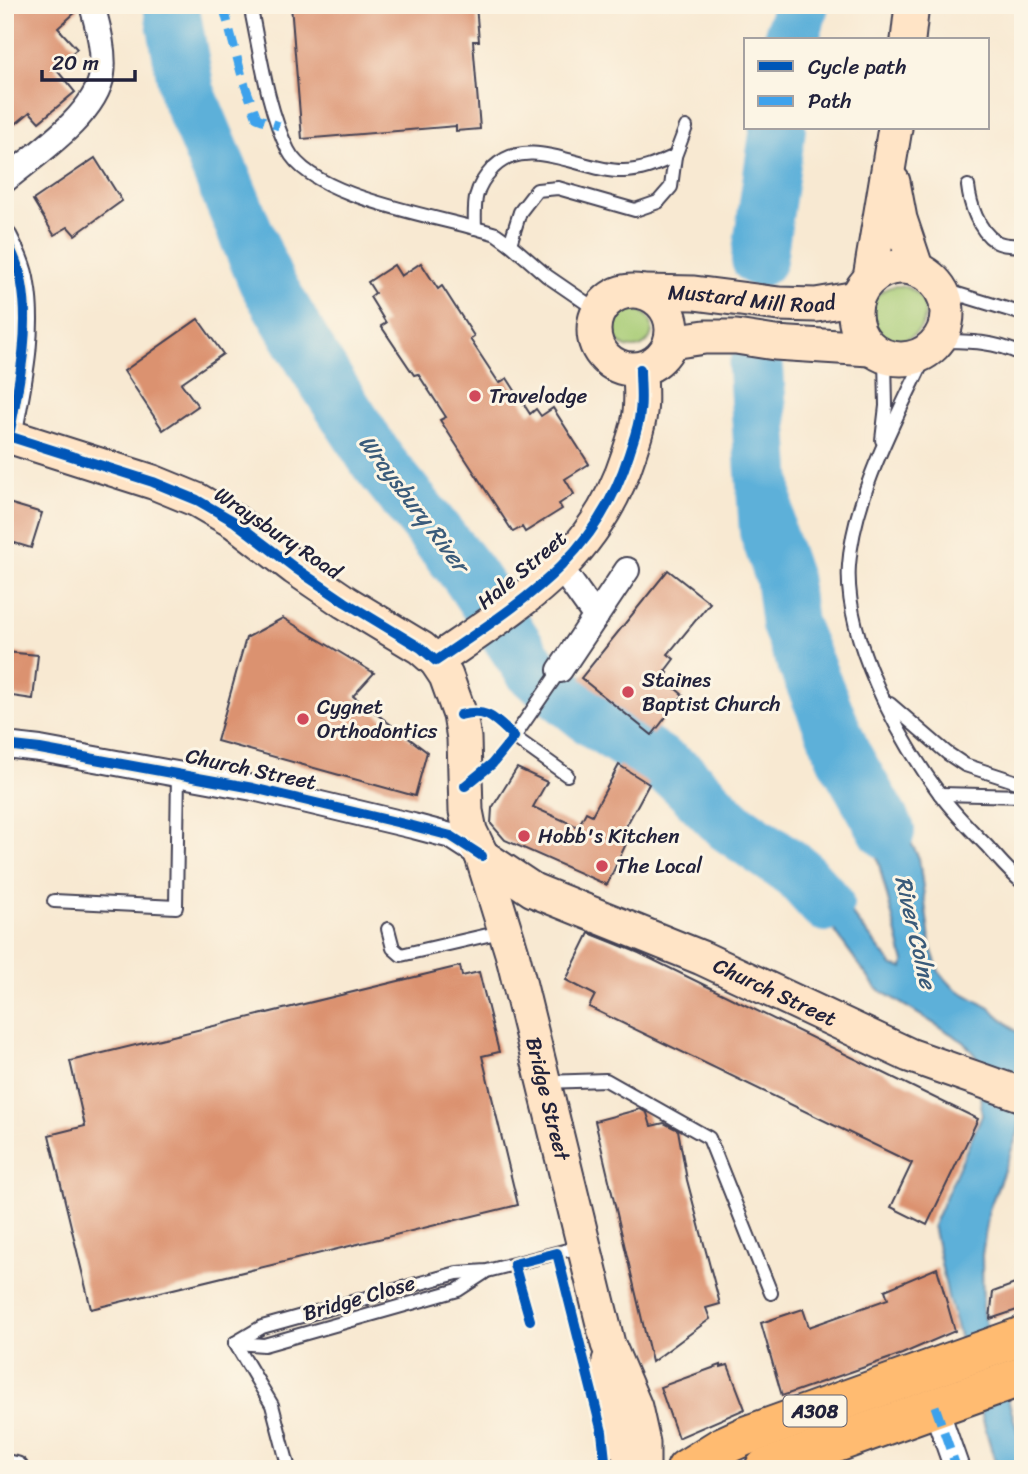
<svg xmlns="http://www.w3.org/2000/svg" width="1028" height="1474" font-family="Sriracha,sans-serif">
<style>
.green{fill:#a8cc76;stroke:#657758;stroke-width:2}
.water{fill:#5db0d9;stroke:#40698a;stroke-width:2}
.lines{fill:none;stroke-linecap:round;stroke-linejoin:round}
.river{stroke:#5db0d9;stroke-width:56}
.building{fill:#db926f}
.lane-casing{stroke:#424052;stroke-width:16}
.street-casing{stroke:#424052;stroke-width:28}
.secondary-casing{stroke:#424052;stroke-width:37}
.primary-casing{stroke:#424052;stroke-width:42}
.lane{stroke:#fff;stroke-width:12}
.street{stroke:#fff;stroke-width:24}
.secondary{stroke:#ffe4c6;stroke-width:33}
.primary{stroke:#ffbb71;stroke-width:38}
.quiet{stroke:#3ea2ec;stroke-width:9;stroke-dasharray:18 9;stroke-linecap:butt}
.cycleway-casing{stroke:#fcf5e5;stroke-width:15}
.cycleway{stroke:#0057b8;stroke-width:10}
.poi-dot{fill:#d1495b;stroke:#fcf5e5;stroke-width:2.5}
.labels{text-anchor:middle;stroke-width:6;stroke-linejoin:round;paint-order:stroke}
.shield{fill:#fcf5e5;stroke:#63616e;stroke-width:2}
.shield-label{font-size:19px;font-weight:bold;fill:#22223b}
.street-label{font-size:21px;fill:#22223b;stroke:#fcf5e5}
.poi-label{font-size:21px;fill:#22223b;stroke:#fcf5e5;text-anchor:start}
.water-label{font-size:23px;font-style:italic;fill:#3a5b7a;stroke:#fcf5e5}
</style>
<rect width="100%" height="100%" fill="#fcf5e5"/>
<filter id="ink" filterUnits="userSpaceOnUse"><feTurbulence type="fractalNoise" baseFrequency=".0143" numOctaves="2"/><feDisplacementMap in="SourceGraphic" scale="14" xChannelSelector="R" yChannelSelector="G"/><feConvolveMatrix kernelMatrix="1 2 1 2 8 2 1 2 1" color-interpolation-filters="sRGB"/></filter>
<filter id="wash" filterUnits="userSpaceOnUse"><feTurbulence type="fractalNoise" baseFrequency=".00686" numOctaves="4" result="noise"/><feDisplacementMap in="SourceGraphic" scale="28" xChannelSelector="R" yChannelSelector="G"/><feGaussianBlur stdDeviation="1.57" result="paint"/><feColorMatrix in="noise" values="0 0 0 0 0 0 0 0 0 0 0 0 0 0 0 0 0 1.4 0 .05"/><feComposite in="paint" operator="in"/></filter>
<g filter="url(#wash)">
<rect width="100%" height="100%" fill="#f8e9d2"/>
<!-- green -->
<g class="green">
<circle cx="898" cy="313" r="27"/>
<circle cx="633" cy="329" r="19"/>
</g>
<!-- water -->
<path class="water" d="M863 750 919 858 931 948 939 972 954 988 990 1008 1023 1037V1102L1018 1133 989 1210 982 1255 983 1314 1023 1450V1469H997L948 1297 933 1225 982 1115 977 1058 964 1042 876 988 812 900 790 878 767 865 775 838 834 891 893 966 903 968 904 962 870 829 852 803 839 773Z"/>
<g class="lines">
<!-- river -->
<g class="river">
<path d="M171 5 187 92 266 281 315 364 378 462 468 574 532 670 593 719 682 778 729 825 797 872 826 904"/>
<path d="M791 40 801 5"/>
<path d="M759 259 778 128"/>
<path d="M756 369 767 531 783 577 789 624 844 756 887 831"/>
</g>
</g>
<g id="blocks">
<!-- building -->
<g class="building">
<path d="M5 5H78V10L58 28 77 49 55 68 75 92 39 122 30 112 5 133Z"/>
<path d="M291 5H476L479 41H473L480 129 456 131V126L302 139Z"/>
<path d="M95 158 122 201 75 235 68 227 54 235 33 200Z"/>
<path d="M421 263 438 289 442 286 474 336 470 339 499 383 507 378 530 414 536 409 541 416 553 408 589 464 565 479 574 494 559 504 562 509 525 532 522 527 513 532 440 420 446 417 418 374 414 375 381 326 386 323 370 297 375 293 368 282 394 265 401 276Z"/>
<path d="M198 319 223 354 181 383 198 406 163 430 124 371Z"/>
<path d="M5 502 42 513 31 548 5 540Z"/>
<path d="M668 570 710 603 668 654 674 659 665 671 668 673 663 678 683 695 652 735 581 678Z"/>
<path d="M283 618 374 673 353 696 427 752 415 796 217 741 246 638Z"/>
<path d="M5 652 38 655 33 699 5 695Z"/>
<path d="M619 765 649 784 624 830 631 833 607 885 505 840 491 824 492 808 517 768 547 782 533 807 578 827 586 812 592 815Z"/>
<path d="M589 933 639 953 978 1119 927 1225 891 1207 912 1163 589 1007 595 995 566 980Z"/>
<path d="M460 966 462 976 479 972 499 1052 482 1056 518 1205 91 1309 49 1135 85 1126 70 1061Z"/>
<path d="M640 1109 647 1113 651 1126 664 1123 678 1130 687 1180 720 1304 706 1308 710 1319 652 1362 595 1121Z"/>
<path d="M937 1268 955 1331 902 1354 782 1396 761 1323 803 1309 809 1327 888 1299 885 1290Z"/>
<path d="M1023 1281V1308L990 1319 993 1292Z"/>
<path d="M721 1365V1367L728 1365 745 1409 678 1438 660 1387Z"/>
</g>
</g>
</g>
<g filter="url(#ink)">
<use href="#blocks" fill-opacity="0" stroke="#424052" stroke-width="2"/>
<g class="lines">
<defs>
<g id="lane">
<path d="M250 5C260 51 267 108 288 150 312 199 444 217 496 234L510 244 547 276 598 311"/>
<path d="M968 186C970 204 978 230 995 241 1002 246 1014 245 1023 246"/>
<path d="M475 228C474 201 474 188 493 168 528 133 583 172 623 171 642 171 657 164 675 156"/>
<path d="M510 244 520 212 537 190 558 188 635 210 658 202 671 187 675 156 686 127"/>
<path d="M941 289 1023 314"/>
<path d="M938 341C968 341 996 341 1023 355"/>
<path d="M928 351C898 415 854 494 849 565 844 636 897 737 940 794 953 812 970 829 986 845 998 858 1009 872 1023 883"/>
<path d="M882 440 886 406 885 358"/>
<path d="M560 670 514 737 567 775"/>
<path d="M890 704 947 753 965 765 1023 784"/>
<path d="M940 794 1023 796"/>
<path d="M54 901 176 907 178 773"/>
<path d="M388 929 393 948 401 955 505 931"/>
<path d="M544 1082 606 1080 709 1138 771 1293"/>
<path d="M235 1343 262 1327 457 1273 487 1271 583 1246"/>
<path d="M235 1343 264 1345 458 1290 484 1273"/>
<path d="M235 1343 272 1405 289 1469"/>
</g>
<g id="street">
<path d="M5 180C35 155 96 115 102 74 105 52 98 27 92 5"/>
<path d="M5 238C12 252 20 268 22 284 31 333 18 387 9 436"/>
<path d="M561 568 596 617"/>
<path d="M560 670 627 570"/>
<path d="M5 745 40 749 253 788 413 826 451 836 482 856"/>
<path d="M935 1406 957 1469"/>
<path d="M5 1467 16 1469"/>
</g>
<g id="secondary">
<path d="M908 40 912 5"/>
<path d="M893 182 900 219 917 270"/>
<circle cx="901" cy="313" r="46"/>
<path d="M870 278 895 128"/>
<circle cx="633" cy="330" r="39"/>
<path id="s1" d="M645 292 694 293 779 304 816 305 857 298"/>
<path d="M671 342 705 337H736L775 343 870 349"/>
<path id="s2" d="M5 435 153 482 197 500 235 522 295 568 345 602 421 648 436 661 446 676 460 715 464 738 466 811 470 831 482 856 512 953 608 1344 635 1407 643 1443V1469"/>
<path d="M436 661C521 602 596 559 629 454 633 441 639 426 640 412 642 398 640 383 640 369"/>
<path id="s3" d="M482 856 533 890 702 958 909 1055 1023 1095"/>
<path d="M609 1361C611 1409 610 1430 641 1469"/>
</g>
<g id="primary">
<path d="M686 1469 723 1446 745 1436 1023 1336"/>
<path d="M764 1469 1023 1376"/>
</g>
</defs>
<!-- lane casing -->
<use href="#lane" class="lane-casing"/>
<!-- street casing -->
<use href="#street" class="street-casing"/>
<!-- secondary casing -->
<use href="#secondary" class="secondary-casing"/>
<!-- primary casing -->
<use href="#primary" class="primary-casing"/>
<!-- lane -->
<use href="#lane" class="lane"/>
<!-- street -->
<use href="#street" class="street"/>
<!-- secondary -->
<use href="#secondary" class="secondary"/>
<!-- primary -->
<use href="#primary" class="primary"/>
<!-- quiet -->
<g class="quiet">
<path d="M223 5 243 80 257 118 279 126"/>
<path d="M935 1406 957 1469"/>
</g>
<defs>
<g id="cycleway">
<path d="M5 238C12 252 20 268 22 284 31 333 18 387 9 436"/>
<path d="M5 435 153 482 197 500 235 522 295 568 345 602 421 648 436 661C521 602 596 559 629 454 633 441 639 426 640 412 642 398 640 383 640 369"/>
<path d="M460 715C488 708 494 718 514 737L492 764 465 786"/>
<path d="M5 745 40 749 253 788 413 826 451 836 482 856"/>
<path d="M530 1320 514 1264 557 1253 602 1432 606 1469"/>
</g>
</defs>
<!-- cycleway casing -->
<use href="#cycleway" class="cycleway-casing"/>
<!-- cycleway -->
<use href="#cycleway" class="cycleway"/>
</g>
</g>
<!-- markers -->
<g class="poi-dot">
<circle cx="475" cy="396" r="7"/>
<circle cx="628" cy="692" r="7"/>
<circle cx="303" cy="719" r="7"/>
<circle cx="524" cy="836" r="7"/>
<circle cx="602" cy="866" r="7"/>
</g>
<g class="labels">
<!-- shield labels -->
<rect class="shield" x="783.5" y="1395.5" width="63" height="31" rx="5"/>
<g class="shield-label">
<text x="815" y="1418">A308</text>
</g>
<!-- street labels -->
<g class="street-label">
<text dy="7" stroke="none"><textPath href="#s1" startOffset="107">Mustard Mill Road</textPath></text>
<text transform="translate(278 533) rotate(34)" y="7">Wraysbury Road</text>
<text transform="translate(522 570) rotate(-40)" y="7">Hale Street</text>
<text transform="translate(251 769) rotate(12)" y="7">Church Street</text>
<text dy="7" stroke="none"><textPath href="#s3" startOffset="324">Church Street</textPath></text>
<text dy="7" stroke="none"><textPath href="#s2" startOffset="947">Bridge Street</textPath></text>
<text transform="translate(359 1298) rotate(-16)" y="7">Bridge Close</text>
</g>
<!-- poi labels -->
<g class="poi-label">
<text x="489" y="403">Travelodge</text>
<text x="642" y="687">Staines<tspan x="642" dy="24">Baptist Church</tspan></text>
<text x="317" y="714">Cygnet<tspan x="317" dy="24">Orthodontics</tspan></text>
<text x="538" y="843">Hobb's Kitchen</text>
<text x="616" y="873">The Local</text>
</g>
<!-- water labels -->
<g class="water-label">
<text transform="translate(414 503) rotate(53)" y="8">Wraysbury River</text>
<text transform="translate(916 932) rotate(77)" y="8">River Colne</text>
</g>
</g>
<!-- margin -->
<rect width="1028" height="1474" fill="none" stroke="#fcf5e5" stroke-width="28"/>
<!-- legend -->
<rect x="744" y="38" width="245" height="91" fill="#fcf5e5" stroke="#a5a1a1" stroke-width="2"/>
<rect x="758" y="61" width="35" height="10" fill="#0057b8" stroke="#a5a1a1" stroke-width="2"/>
<text x="808" y="74" font-size="21" fill="#22223b">Cycle path</text>
<rect x="758" y="96" width="35" height="10" fill="#3ea2ec" stroke="#a5a1a1" stroke-width="2"/>
<text x="808" y="108" font-size="21" fill="#22223b">Path</text>
<!-- scale -->
<path d="M42 70v10h93v-10" fill="none" stroke="#22223b" stroke-width="3.5"/>
<text x="52" y="70" font-size="21" fill="#22223b" stroke="#fcf5e5" stroke-width="5" paint-order="stroke">20 m</text>
</svg>
